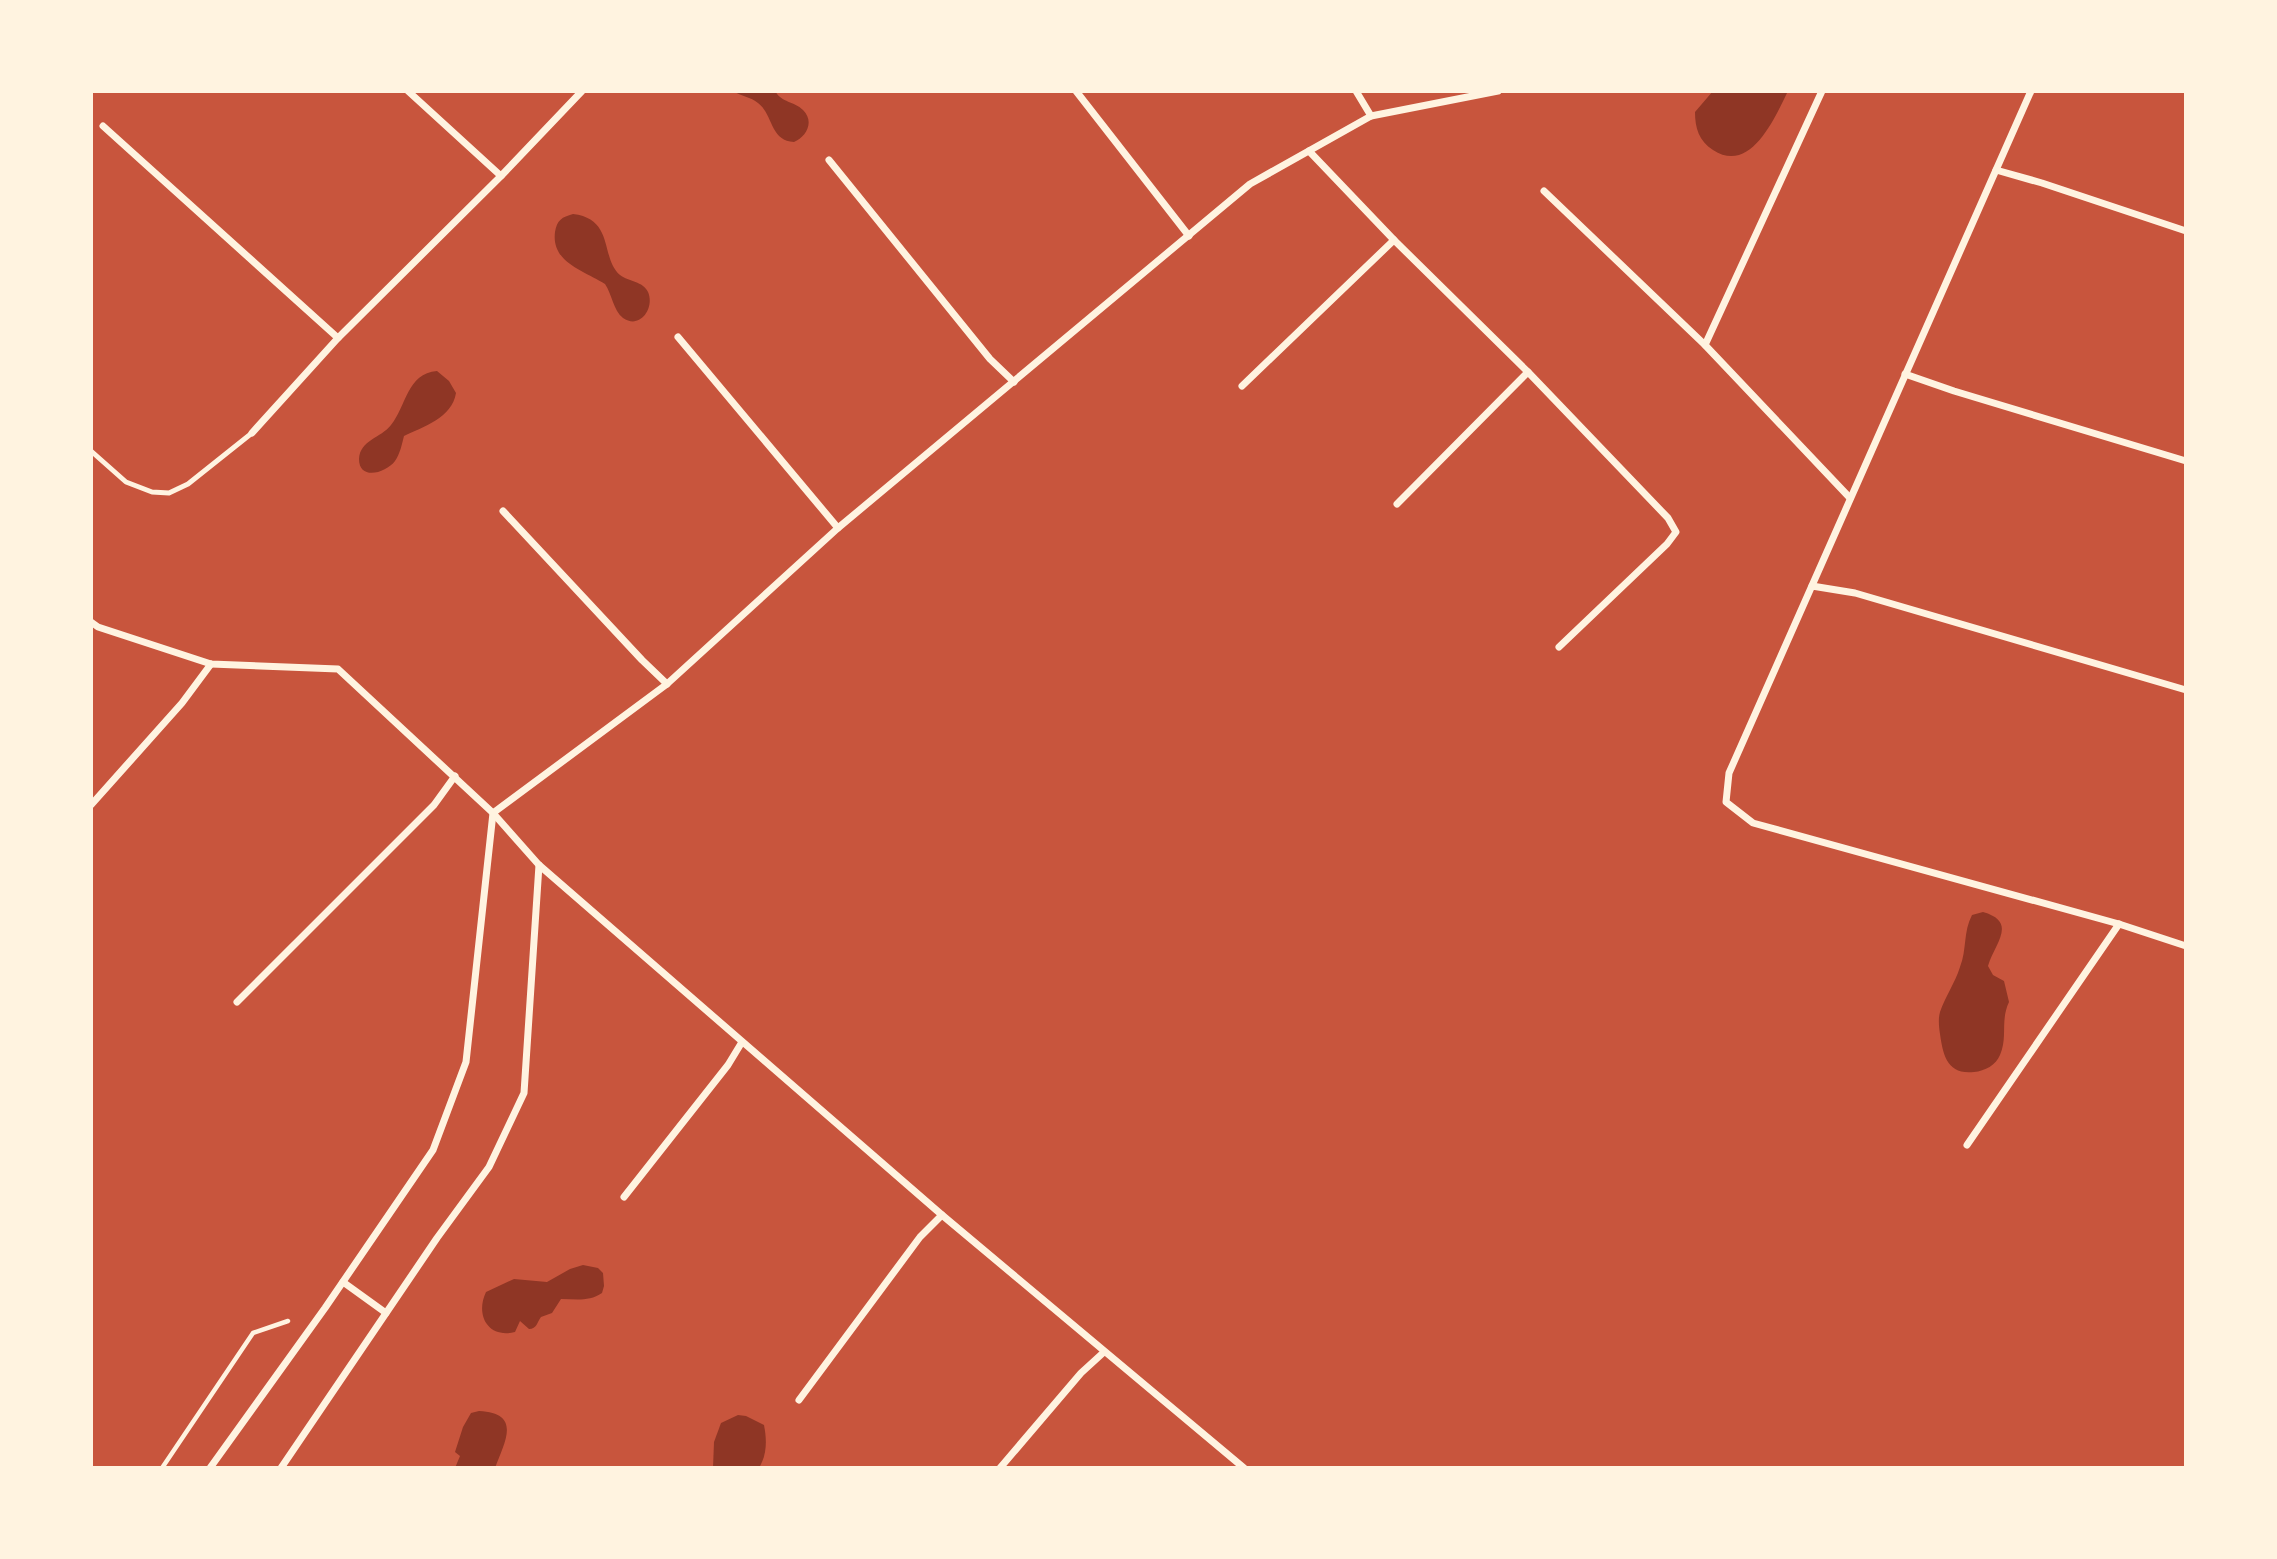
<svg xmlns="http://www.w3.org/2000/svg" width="2277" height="1559" font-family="Figtree,sans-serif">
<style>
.water{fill:#8f3625}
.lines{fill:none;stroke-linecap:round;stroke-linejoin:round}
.path{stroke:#fff3e0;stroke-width:4.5}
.service{stroke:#fff3e0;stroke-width:5}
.minor{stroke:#fff3e0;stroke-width:7}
</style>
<rect width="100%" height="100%" fill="#c8553d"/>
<!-- water -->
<g class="water">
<path d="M733 91H775C782 103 794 101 803 110 815 122 806 137 794 142 770 141 773 114 758 103 751 97 741 96 733 91Z"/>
<path d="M1713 91H1788C1775 117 1751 175 1713 150 1699 141 1695 128 1695 112Z"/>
<path d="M573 214C615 219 600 258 620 275 629 282 643 281 648 292 655 308 640 330 623 318 613 310 612 294 605 284 585 271 551 263 555 232 557 220 562 217 573 214Z"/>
<path d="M437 371 449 381 456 393C452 418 423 427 404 436 402 444 400 454 395 461 386 473 359 481 359 459 360 440 381 438 391 425 406 407 407 373 437 371Z"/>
<path d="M1983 912C2018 922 1995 943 1988 966L1993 975 2004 981 2009 1002C2000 1021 2008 1037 2000 1055 1996 1065 1985 1071 1974 1072 1947 1075 1943 1055 1940 1034 1939 1027 1938 1019 1940 1012 1945 997 1955 983 1960 967 1967 949 1963 932 1972 915Z"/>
<path d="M583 1265 598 1268 603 1273 604 1286 602 1293C589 1302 575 1299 561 1299L552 1313 541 1317C537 1322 537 1329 529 1329L520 1321 515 1332C488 1339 475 1315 486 1292L514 1279 547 1282 570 1269Z"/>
<path d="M479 1411C523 1413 504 1443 495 1468H455L460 1456 455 1452 463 1427 471 1413Z"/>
<path d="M738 1415 746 1416 764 1425C767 1441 767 1454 759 1468H713L714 1442 721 1423Z"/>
</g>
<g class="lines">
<!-- path -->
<path class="path" d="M162 1468 253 1333 288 1321"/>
<!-- service -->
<path class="service" d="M91 451 126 482 152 492 169 493 188 484 252 433"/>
<!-- minor -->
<g class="minor">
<path d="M408 91 501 176"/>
<path d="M1076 91 1189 236"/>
<path d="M1356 91 1371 116"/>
<path d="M2031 91 1729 773 1726 802 1753 823 2119 924 2186 946"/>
<path d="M103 126 338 338"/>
<path d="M1309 151 1394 240 1528 372 1668 518 1676 532 1667 544 1559 647"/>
<path d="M829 160 990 359 1014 382"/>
<path d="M1996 170 2042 183 2186 231"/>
<path d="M1544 191 1705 345 1850 498"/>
<path d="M678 337 838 528"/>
<path d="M1705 345 1822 91"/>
<path d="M1905 374 1954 391 2186 461"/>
<path d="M1242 386 1394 240"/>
<path d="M252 433 338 338 501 176 582 91"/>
<path d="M1397 504 1528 372"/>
<path d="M503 511 642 660 667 684"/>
<path d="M1812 586 1855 593 2186 690"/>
<path d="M91 622 98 627 211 664 338 669 493 813 539 865 942 1215 1244 1468"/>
<path d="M91 805 182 703 211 664"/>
<path d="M237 1002 434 805 455 776"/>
<path d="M1967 1145 2119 924"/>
<path d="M624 1197 728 1065 742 1042"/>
<path d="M343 1282 386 1313"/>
<path d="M799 1400 920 1237 942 1215"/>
<path d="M210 1468 325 1308 433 1150 466 1062 493 813 667 684 838 528 1250 184 1371 116 1498 91"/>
<path d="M281 1468 437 1238 489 1167 524 1093 539 865"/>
<path d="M1000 1468 1081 1373 1104 1352"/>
</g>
</g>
<!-- border -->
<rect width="2277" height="1559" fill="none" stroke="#fff3e0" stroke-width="186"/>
</svg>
